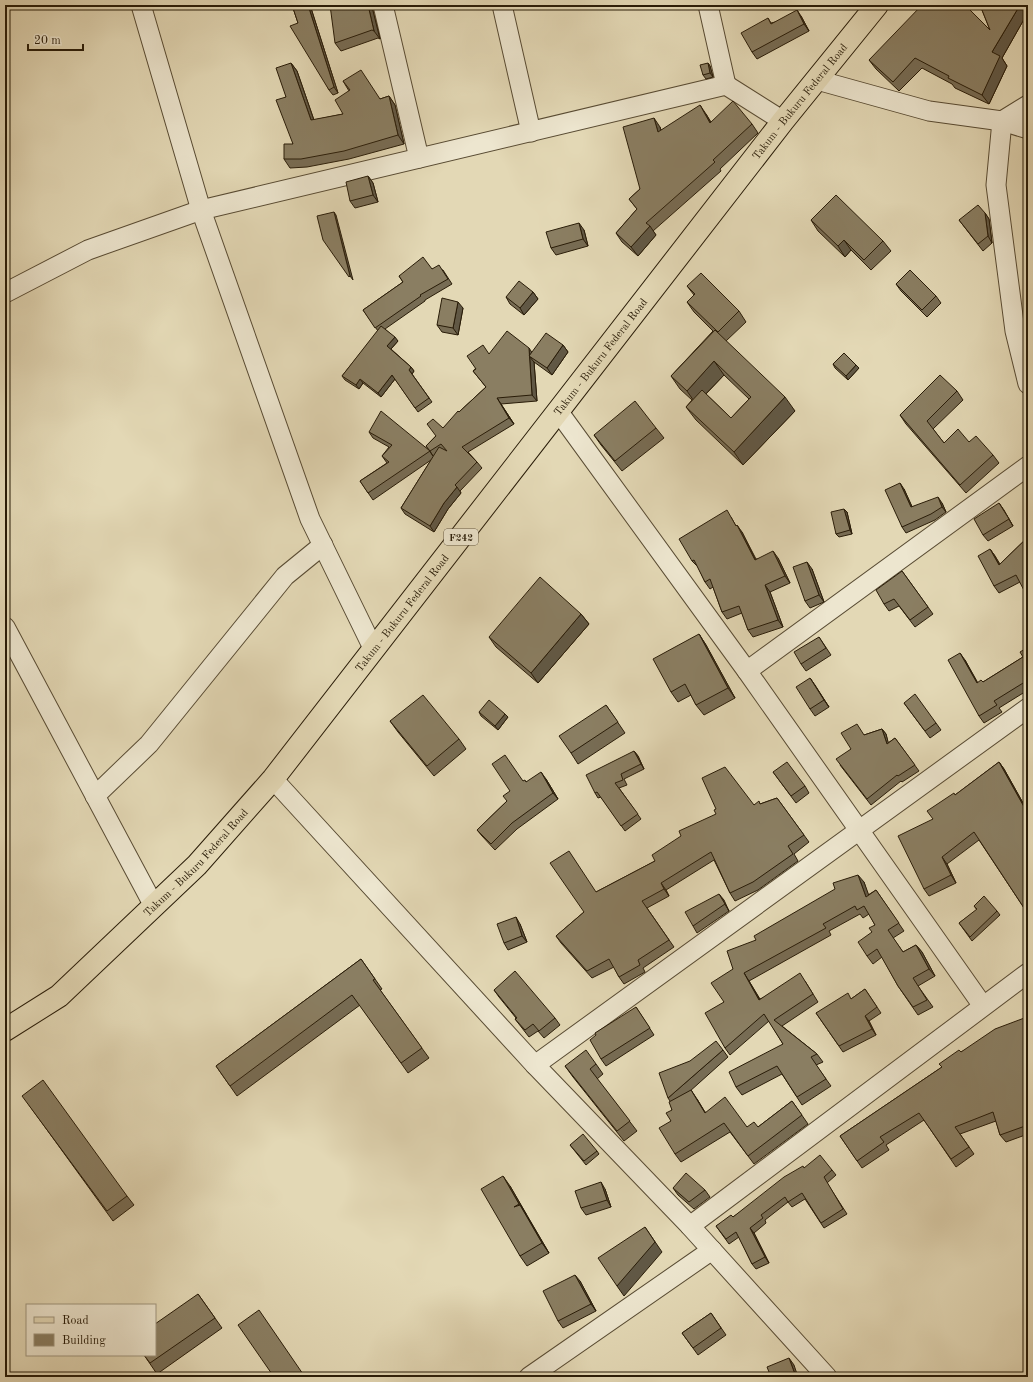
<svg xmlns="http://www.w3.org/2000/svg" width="1033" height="1382" font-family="'Old Standard TT',serif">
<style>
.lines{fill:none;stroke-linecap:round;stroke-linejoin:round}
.minor-casing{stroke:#584b33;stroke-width:21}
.primary-casing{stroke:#291c08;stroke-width:24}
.minor{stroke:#ede6cf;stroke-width:19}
.primary{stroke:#e3d8b5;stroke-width:22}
.wall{fill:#776c54;stroke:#291c08;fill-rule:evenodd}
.shaded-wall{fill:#615845;stroke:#291c08}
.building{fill:#8a7e62;stroke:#291c08}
.labels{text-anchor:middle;stroke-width:3;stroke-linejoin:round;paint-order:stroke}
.shield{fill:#ede6cf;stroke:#645944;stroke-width:1}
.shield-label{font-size:10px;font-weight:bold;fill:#291c08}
.street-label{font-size:11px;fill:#291c08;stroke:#ede6cf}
</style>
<rect width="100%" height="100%" fill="#e3d8b5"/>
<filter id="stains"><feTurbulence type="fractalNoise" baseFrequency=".005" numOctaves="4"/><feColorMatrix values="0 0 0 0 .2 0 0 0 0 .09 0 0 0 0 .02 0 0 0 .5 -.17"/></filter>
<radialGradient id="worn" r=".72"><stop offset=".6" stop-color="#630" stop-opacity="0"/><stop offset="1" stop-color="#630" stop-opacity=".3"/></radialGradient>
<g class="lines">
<defs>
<g id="minor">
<path d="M141 5 201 210 310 519 374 650"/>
<path d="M383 5 419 158"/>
<path d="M502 5 531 132"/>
<path d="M708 5 726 85"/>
<path d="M817 80 929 111 1002 121 1028 129"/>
<path d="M1028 105 1002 121 996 185 1015 331 1028 384"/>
<path d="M5 293 88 250 201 210 726 85 783 121"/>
<path d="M558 411 747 671 983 1006"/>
<path d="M5 627 154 906"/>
<path d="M747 671 1028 466"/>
<path d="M273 779 535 1065 690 1226 827 1377"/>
<path d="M95 796 149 744 285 576 323 545"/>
<path d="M535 1065 1028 708"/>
<path d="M690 1226 1028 973"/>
<path d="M529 1377 712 1250"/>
</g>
<g id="primary">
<path id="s1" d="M5 1030 59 996 197 865 273 779 783 121 877 5"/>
</g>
</defs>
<!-- minor casing -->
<use href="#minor" class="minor-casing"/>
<!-- primary casing -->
<use href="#primary" class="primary-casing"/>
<!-- minor -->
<use href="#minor" class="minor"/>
<!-- primary -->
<use href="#primary" class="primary"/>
</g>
<!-- wall -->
<g class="wall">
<path d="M292 5H310L338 93 333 95 329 90 298 23Z"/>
<path d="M735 5H760V7L737 8Z"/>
<path d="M980 5H1021L1027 14 1002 58 1007 66 989 104 955 88 952 84 922 68 899 91 876 69 869 60 990 30Z"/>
<path d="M372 7 380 39 378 38 341 51 335 43Z"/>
<path d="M801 16 809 31 757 59 752 52 768 18 771 23Z"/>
<path d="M291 63 297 71 314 120 343 114 349 91 343 81 380 99 389 96 395 105 404 144 349 159 307 167 290 168 284 159 293 144 286 97Z"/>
<path d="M708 63 710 66 713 77 706 79 703 75Z"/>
<path d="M706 114 711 122 752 124 758 133 720 169 721 171 653 231 656 235 638 256 622 242 616 233 637 209 629 199 640 189 660 127 661 130Z"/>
<path d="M368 176 373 183 378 202 355 208 350 201Z"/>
<path d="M985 213 989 219 992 243 983 251 959 220Z"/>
<path d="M811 220 883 241 891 251 871 270 851 250 845 257 818 231Z"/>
<path d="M584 230 588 246 556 255 551 248Z"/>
<path d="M432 269 443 270 452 284 425 300V301L385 329 398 341 391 349 411 367 414 371 412 374 432 402 418 412 395 379 381 397 363 383 359 389 345 380 342 376 378 331 363 310 403 282 399 276Z"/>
<path d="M896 284 936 296 941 303 927 317 901 291Z"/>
<path d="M687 286 739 311 746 322 726 341 795 411 743 465 696 420 686 407 692 400 680 389 671 376 713 331 694 312 687 302 694 295ZM724 375 749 399 731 418 706 394Z"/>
<path d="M533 292 538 299 524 315 510 304 506 297Z"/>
<path d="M463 308 458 335 442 332 437 325Z"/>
<path d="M563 345 568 352 552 375 534 362 537 401 501 404 514 424 468 452 477 462 482 468 460 491 461 493 448 509 434 532 405 514 401 508 431 460 373 500 360 481 387 463 382 456 389 447 373 438 369 432 430 451 433 456 426 446 459 412 486 387 473 371 489 354 532 353Z"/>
<path d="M833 364 856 365 859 368 848 380 835 368Z"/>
<path d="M957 391 963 400 933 429 944 443 969 442 993 455 999 463 966 493 906 424 900 415Z"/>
<path d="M656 428 664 438 622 471 601 445 594 435Z"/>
<path d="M904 489 912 507 942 503 946 512 935 520 906 533 902 527Z"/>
<path d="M999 503 1013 526 988 541 983 535Z"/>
<path d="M847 512 852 534 839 537 836 534Z"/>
<path d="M731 517 736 526 742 532 756 559 778 558 790 583 770 592 783 627 753 637 748 630 742 613 727 619 722 612 713 587 710 589 705 582 698 567 692 561Z"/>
<path d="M1028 537 1020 582 999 593 994 586 990 549 995 556 1000 564Z"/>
<path d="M812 569 824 602 810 608 805 601Z"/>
<path d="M902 571 933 614 915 627 899 606 889 611 884 604Z"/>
<path d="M581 614 589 624 538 683 496 647 489 637Z"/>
<path d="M699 634 706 645 735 698 704 715 696 705 691 695 678 702 671 692Z"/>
<path d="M819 637 831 655 806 671 801 664Z"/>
<path d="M1028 647V690L999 708 1002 712 984 723 979 716 965 660 978 683 983 682 1023 657Z"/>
<path d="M810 678 829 707 815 716 810 709Z"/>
<path d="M904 703 936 723 941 730 930 738Z"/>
<path d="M606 705 625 733 578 764 571 753Z"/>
<path d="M479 712 508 717 498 730 481 716Z"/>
<path d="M390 721 459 739 466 749 434 776 398 732Z"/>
<path d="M882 729 886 734 888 743 895 738 919 771 902 782 901 781 871 805 840 765 851 749 864 735Z"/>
<path d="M634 751 638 756 644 769 624 779 627 785 619 788 641 819 625 831 601 797 598 798 595 793Z"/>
<path d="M999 762 1004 769 1028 812V914L979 840 947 864 956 883 929 896 924 889 933 819 955 795Z"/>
<path d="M773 772 805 786 809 793 796 803Z"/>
<path d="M546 779 558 799 517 829 495 850 482 836 477 830 507 801 523 781 526 782Z"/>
<path d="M777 798 809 842 794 854 798 861 758 890 735 901 730 893 714 860 666 890 669 896 647 908 674 947 643 968 645 972 624 984 619 977 614 967 592 978 561 943 556 936 584 912 596 892 655 861 754 805 760 804Z"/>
<path d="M864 882 868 895 876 890 904 931 893 938 903 952 916 945 922 952 935 976 918 986 933 1007 918 1015 898 986 882 957 873 964 867 956 872 932 875 925 869 914 863 918 860 914 829 931 831 935 749 981 760 999 805 981 818 1002 782 1026 817 1054 823 1062 816 1065 831 1086 802 1105 782 1074 742 1095 736 1087 783 1044 769 1021 730 1055 725 1048 724 1002 733 969 756 940Z"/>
<path d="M719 894 729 911 697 933 693 926Z"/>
<path d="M974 906 997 911 1000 915 972 941 959 923 977 910Z"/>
<path d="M520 924 527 942 508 950 504 943Z"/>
<path d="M361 959 382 989 380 990 429 1058 408 1073 360 1005 237 1096 216 1066Z"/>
<path d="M865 989 881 1013 869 1021 876 1035 843 1052 816 1013 851 999Z"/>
<path d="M494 990 555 1018 560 1025 544 1038 538 1031 529 1037 515 1019 516 1018 499 997Z"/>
<path d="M636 1007 654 1035 606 1066 601 1059Z"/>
<path d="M1028 1019V1134L1006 1142 1000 1135 996 1121 960 1134 974 1154 956 1167 924 1120 886 1145 889 1150 862 1168 840 1136 942 1067 961 1052Z"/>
<path d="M723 1050 728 1057 689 1092 697 1099 705 1112 747 1127H758L792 1101 808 1124 754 1164 730 1132 681 1162 675 1154 671 1121 672 1110 670 1101 668 1098Z"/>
<path d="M596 1064 603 1074 597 1079 637 1131 624 1141 573 1077 565 1066Z"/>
<path d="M29 1105 127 1196 134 1205 113 1221Z"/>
<path d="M570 1145 597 1151 599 1154 586 1165Z"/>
<path d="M804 1168 832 1170 836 1175 827 1183 847 1214 824 1228 805 1199 792 1207 788 1202 765 1220 766 1223 754 1233 769 1263 756 1269 752 1264 739 1237 729 1244 716 1226 733 1217Z"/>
<path d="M510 1186 549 1253 527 1266 520 1256Z"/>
<path d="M673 1188 705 1190 710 1197 694 1209 678 1195Z"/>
<path d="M605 1189 611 1207 586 1215 581 1208Z"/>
<path d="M580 1281 596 1311 563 1328 558 1321Z"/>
<path d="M198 1294 222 1328 157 1374 144 1355Z"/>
<path d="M711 1313 726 1335 698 1355 682 1333Z"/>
</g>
<!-- shaded-wall -->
<g class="shaded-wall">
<path d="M308 5H310L338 93 334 87Z"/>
<path d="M368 5H373L372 7 380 39 374 31Z"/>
<path d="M1020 5 1027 14 1002 58 1007 66 989 104 982 95 992 52Z"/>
<path d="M797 10 801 16 809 31 804 24Z"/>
<path d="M291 63 297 71 317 129 311 120Z"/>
<path d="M708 63 710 66 713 77 710 73Z"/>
<path d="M389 96 395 105 404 144 398 135Z"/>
<path d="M700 105 706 114 716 132 710 123Z"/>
<path d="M654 118 660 127 664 141 658 132Z"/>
<path d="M368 176 373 183 378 202 373 195Z"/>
<path d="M334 212 336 215 353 280 350 276Z"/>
<path d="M985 213 989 219 992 243 988 236Z"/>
<path d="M579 223 584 230 588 246 583 239Z"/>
<path d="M650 226 656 235 638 256 631 247Z"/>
<path d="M844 240 851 250 845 257 838 246Z"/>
<path d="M533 292 538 299 524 315 520 308Z"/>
<path d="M458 302 463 308 458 335 453 328Z"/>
<path d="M395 337 398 341 390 350 387 346Z"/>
<path d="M563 345 568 352 552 375 547 368Z"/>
<path d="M529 348 533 354 529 356 534 362 537 401 532 395Z"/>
<path d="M714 361 724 375 696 404 687 391Z"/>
<path d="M856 365 859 368 848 380 846 376Z"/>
<path d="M411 367 414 371 412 374 409 370Z"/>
<path d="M392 375 395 379 381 397 378 393Z"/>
<path d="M360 379 363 383 359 389 356 385Z"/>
<path d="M785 397 795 411 743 465 734 452Z"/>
<path d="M497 398 501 404 514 424 509 418Z"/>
<path d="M900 483 904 489 915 513 911 507Z"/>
<path d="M457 487 461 493 448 509 434 532 430 526 444 503Z"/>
<path d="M938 497 942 503 946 512 942 507Z"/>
<path d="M999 503 1004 510 1013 526 1009 519Z"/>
<path d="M844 509 847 512 852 534 850 530Z"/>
<path d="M737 525 742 532 759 567 755 560Z"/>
<path d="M990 549 995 556 1003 572 999 565Z"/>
<path d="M773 551 778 558 790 583 785 576Z"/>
<path d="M807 562 812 569 824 602 819 595Z"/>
<path d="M765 585 770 592 783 627 778 620Z"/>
<path d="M581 614 589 624 538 683 531 673Z"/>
<path d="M699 634 706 645 735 698 728 688Z"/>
<path d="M960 653 965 660 981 690 977 683Z"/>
<path d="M810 678 815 685 829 707 824 700Z"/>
<path d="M505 714 508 717 498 730 495 726Z"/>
<path d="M882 729 886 734 890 749 887 744Z"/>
<path d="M634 751 638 756 644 769 641 764Z"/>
<path d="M999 762 1004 769 1028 812V814Z"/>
<path d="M541 772 546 779 558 799 553 793Z"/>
<path d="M942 857 947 864 956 883 951 875Z"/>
<path d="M858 875 864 882 872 904 866 897Z"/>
<path d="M661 883 666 890 669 896 664 889Z"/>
<path d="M719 894 724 900 729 911 725 904Z"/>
<path d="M516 917 520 924 527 942 522 936Z"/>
<path d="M916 945 922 952 935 976 929 969Z"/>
<path d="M744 973 749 981 764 1007 759 1000Z"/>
<path d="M865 1016 869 1021 876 1035 872 1029Z"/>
<path d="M691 1090 697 1099 710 1121 705 1113Z"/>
<path d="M503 1176 510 1186 526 1214 519 1204Z"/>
<path d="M601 1182 605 1189 611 1207 607 1200Z"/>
<path d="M520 1205 527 1216 549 1253 542 1243Z"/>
<path d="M645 1227 662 1252 624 1296 617 1286Z"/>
<path d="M750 1228 754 1233 769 1263 765 1257Z"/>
<path d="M575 1275 580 1281 596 1311 591 1304Z"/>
<path d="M789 1358 794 1365 798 1377H796Z"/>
</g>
<!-- building -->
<g class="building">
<path d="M292 5H308L334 87 329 90 290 26 298 23Z"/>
<path d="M330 5H368L374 31 372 30 335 43Z"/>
<path d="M922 5H965L990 30 980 5H1020L992 52 1000 56 982 95 948 78 949 76 915 58 893 82 869 60Z"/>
<path d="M797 10 804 24 752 52 741 33 768 18 771 24Z"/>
<path d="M291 63 311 120 343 114 335 100 350 90 343 81 361 70 380 99 389 96 398 135 344 151 301 159H284V144H293L276 100 286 97 276 68Z"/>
<path d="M708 63 710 73 703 75 700 65Z"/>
<path d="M733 101 752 124 713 160 715 162 646 223 650 226 631 247 616 233 637 209 629 199 640 189 623 127 654 118 658 132 700 105 710 123Z"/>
<path d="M368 176 373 195 350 201 346 182Z"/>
<path d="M836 195 883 241 864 260 844 240 838 246 811 220Z"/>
<path d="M978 205 985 213 988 236 978 244 959 220Z"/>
<path d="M334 212 350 276 349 277 323 240 317 216Z"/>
<path d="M579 223 583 239 551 248 546 232Z"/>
<path d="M423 257 432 269 439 265 448 279 420 295 421 296 375 328 363 310 403 282 399 276Z"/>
<path d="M910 270 936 296 922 310 896 284Z"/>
<path d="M701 273 739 311 718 332 687 302 695 294 687 286Z"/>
<path d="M519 281 533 292 520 308 506 297Z"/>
<path d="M442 298 458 302 453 328 437 325Z"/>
<path d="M381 326 395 337 387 346 411 367 409 370 429 398 415 408 392 375 378 393 360 379 356 385 342 376Z"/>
<path d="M715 330 785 397 734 452 686 407 702 390 731 418 751 397 714 361 687 391 671 376Z"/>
<path d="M507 331 529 348 532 395 497 398 509 418 462 447 477 462 455 485 457 487 444 503 430 526 401 508 439 447 447 451 441 444 430 451 426 446 436 436 427 424 433 419 443 428 458 411 459 412 486 387 473 371 476 369 467 356 483 345 489 354Z"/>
<path d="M546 333 563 345 547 368 529 356Z"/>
<path d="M844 353 856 365 846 376 833 364Z"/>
<path d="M940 375 957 391 927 421 944 443 958 429 969 442 976 436 993 455 960 485 900 415Z"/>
<path d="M635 401 656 428 615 461 594 435Z"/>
<path d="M381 411 430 451 368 493 360 481 389 462 382 456 392 445 369 432Z"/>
<path d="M900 483 911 507 938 497 942 507 931 514 902 527 885 490Z"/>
<path d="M999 503 1009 519 983 535 974 519Z"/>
<path d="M844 509 850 530 836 534 831 512Z"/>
<path d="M727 510 736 526 737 525 755 560 773 551 785 576 765 585 778 620 748 630 739 606 722 612 710 579 705 582 694 560 692 561 679 539Z"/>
<path d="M1028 537V598L1016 575 994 586 978 556 990 549 999 565Z"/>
<path d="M807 562 819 595 805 601 793 567Z"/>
<path d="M902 571 928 607 910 620 894 599 884 604 876 590Z"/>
<path d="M540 577 581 614 531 673 489 637Z"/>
<path d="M699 634 728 688 696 705 685 684 671 692 653 659Z"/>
<path d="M819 637 826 648 801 664 794 652Z"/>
<path d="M1028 647V680L994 701 997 705 979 716 948 660 960 653 977 683 981 680 983 682 1023 657 1020 652Z"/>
<path d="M810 678 824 700 810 709 796 687Z"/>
<path d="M915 694 936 723 925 731 904 703Z"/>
<path d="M423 695 459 739 427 766 390 721Z"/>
<path d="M489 700 505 714 495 726 479 712Z"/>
<path d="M606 705 618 722 571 753 559 736Z"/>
<path d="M857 724 864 735 882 729 887 744 895 738 915 765 898 776 897 775 867 799 836 759 851 749 841 733Z"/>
<path d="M634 751 641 764 621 774 623 780 615 783 638 814 621 826 597 792 595 793 586 775Z"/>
<path d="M505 755 523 781 525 780 526 782 541 772 553 793 512 823 491 844 477 830 507 801 503 796 510 791 492 764Z"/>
<path d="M787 762 805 786 791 796 773 772Z"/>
<path d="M999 762 1028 814V914L974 832 942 857 951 875 924 889 898 836 933 819 927 811 954 793 955 795Z"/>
<path d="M725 767 754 805 759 801 760 804 777 798 804 835 788 846 793 854 753 882 730 893 711 852 661 883 664 889 642 901 669 940 638 960 640 965 619 977 609 959 587 971 556 936 584 912 550 863 569 851 596 892 655 861 652 855 681 836 679 831 716 814 714 810 716 809 702 778Z"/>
<path d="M858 875 866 897 876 890 899 923 888 930 903 952 916 945 929 969 913 978 927 1000 913 1007 898 986 877 949 867 956 858 942 872 932 869 928 875 925 864 906 857 910 855 906 823 924 826 928 744 973 759 1000 800 973 813 994 774 1020 817 1054 811 1057 826 1079 797 1097 777 1066 736 1087 729 1072 783 1044 764 1014 725 1048 705 1013 724 1002 711 983 733 969 727 951 756 940 754 936 835 889 833 883Z"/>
<path d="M719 894 725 904 693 926 685 912Z"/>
<path d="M984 896 997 911 970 937 959 923 977 909 974 906Z"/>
<path d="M516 917 522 936 504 943 497 924Z"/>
<path d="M361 959 375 979 373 980 422 1048 401 1063 352 995 230 1086 216 1066Z"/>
<path d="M515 971 555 1018 539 1031 533 1024 525 1030 515 1019 517 1018 494 990Z"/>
<path d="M865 989 877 1007 865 1016 872 1029 839 1046 816 1013 848 993 851 999Z"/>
<path d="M636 1007 650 1028 601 1059 590 1040 596 1035 595 1033Z"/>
<path d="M1027 1017 1028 1021V1118H1026L1028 1125 1000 1135 993 1112 955 1127 969 1147 951 1159 919 1113 880 1137 884 1142 857 1161 840 1136 942 1067 939 1064 959 1050 961 1052 995 1029Z"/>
<path d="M716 1041 723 1050 668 1098 659 1073 690 1061Z"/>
<path d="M586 1050 596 1064 590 1069 630 1121 617 1131 565 1066Z"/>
<path d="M43 1080 127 1196 107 1211 22 1096Z"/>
<path d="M691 1090 705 1113 725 1097 747 1127 754 1122 758 1127 792 1101 802 1115 748 1156 724 1123 675 1154 659 1128 671 1121 666 1113 672 1110 669 1102Z"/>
<path d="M583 1134 597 1151 584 1161 570 1145Z"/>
<path d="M820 1155 832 1170 824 1177 843 1209 821 1223 802 1193 788 1202 785 1197 761 1215 763 1218 750 1228 765 1257 752 1264 736 1232 726 1239 716 1226 731 1215 733 1217 784 1177 803 1166 804 1168Z"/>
<path d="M686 1173 705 1190 689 1202 673 1188Z"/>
<path d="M503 1176 519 1204 514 1207 520 1205 542 1243 520 1256 481 1189Z"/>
<path d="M601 1182 607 1200 581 1208 575 1191Z"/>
<path d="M645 1227 655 1242 617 1286 598 1258Z"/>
<path d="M575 1275 591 1304 558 1321 543 1291Z"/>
<path d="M198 1294 215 1318 150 1363 144 1355H155V1324Z"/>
<path d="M259 1310 305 1377H274L238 1325Z"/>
<path d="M711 1313 721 1328 693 1348 682 1333Z"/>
<path d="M789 1358 796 1377H771L767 1367Z"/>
</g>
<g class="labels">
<!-- shield labels -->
<rect class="shield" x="444" y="529" width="34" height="16" rx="3"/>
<g class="shield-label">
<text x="461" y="541">F242</text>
</g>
<!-- street labels -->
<g class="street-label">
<text dy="4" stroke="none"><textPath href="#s1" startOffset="1227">Takum - Bukuru Federal Road</textPath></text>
<text dy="4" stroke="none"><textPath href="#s1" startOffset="903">Takum - Bukuru Federal Road</textPath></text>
<text dy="4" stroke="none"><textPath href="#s1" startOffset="579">Takum - Bukuru Federal Road</textPath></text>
<text dy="4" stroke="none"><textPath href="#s1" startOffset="255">Takum - Bukuru Federal Road</textPath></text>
</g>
</g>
<!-- margin -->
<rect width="1033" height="1382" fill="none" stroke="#e3d8b5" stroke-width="20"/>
<rect x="6" y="6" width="1021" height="1370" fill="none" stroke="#291c08" stroke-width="2"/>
<rect x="10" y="10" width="1013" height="1362" fill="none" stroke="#291c08"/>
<!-- legend -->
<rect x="26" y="1304" width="130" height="52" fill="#ede6cf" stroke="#9f957f"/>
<rect x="34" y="1317" width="20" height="6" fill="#e3d8b5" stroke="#9f957f"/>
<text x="62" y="1324" font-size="12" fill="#291c08">Road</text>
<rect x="34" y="1334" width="20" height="12" fill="#8a7e62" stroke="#9f957f"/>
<text x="62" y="1344" font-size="12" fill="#291c08">Building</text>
<!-- scale -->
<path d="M28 44v6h55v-6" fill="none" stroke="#291c08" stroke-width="2"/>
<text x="34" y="44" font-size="12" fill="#291c08" stroke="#ede6cf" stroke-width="3" paint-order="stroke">20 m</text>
<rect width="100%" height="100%" filter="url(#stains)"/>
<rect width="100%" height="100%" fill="url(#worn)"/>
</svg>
